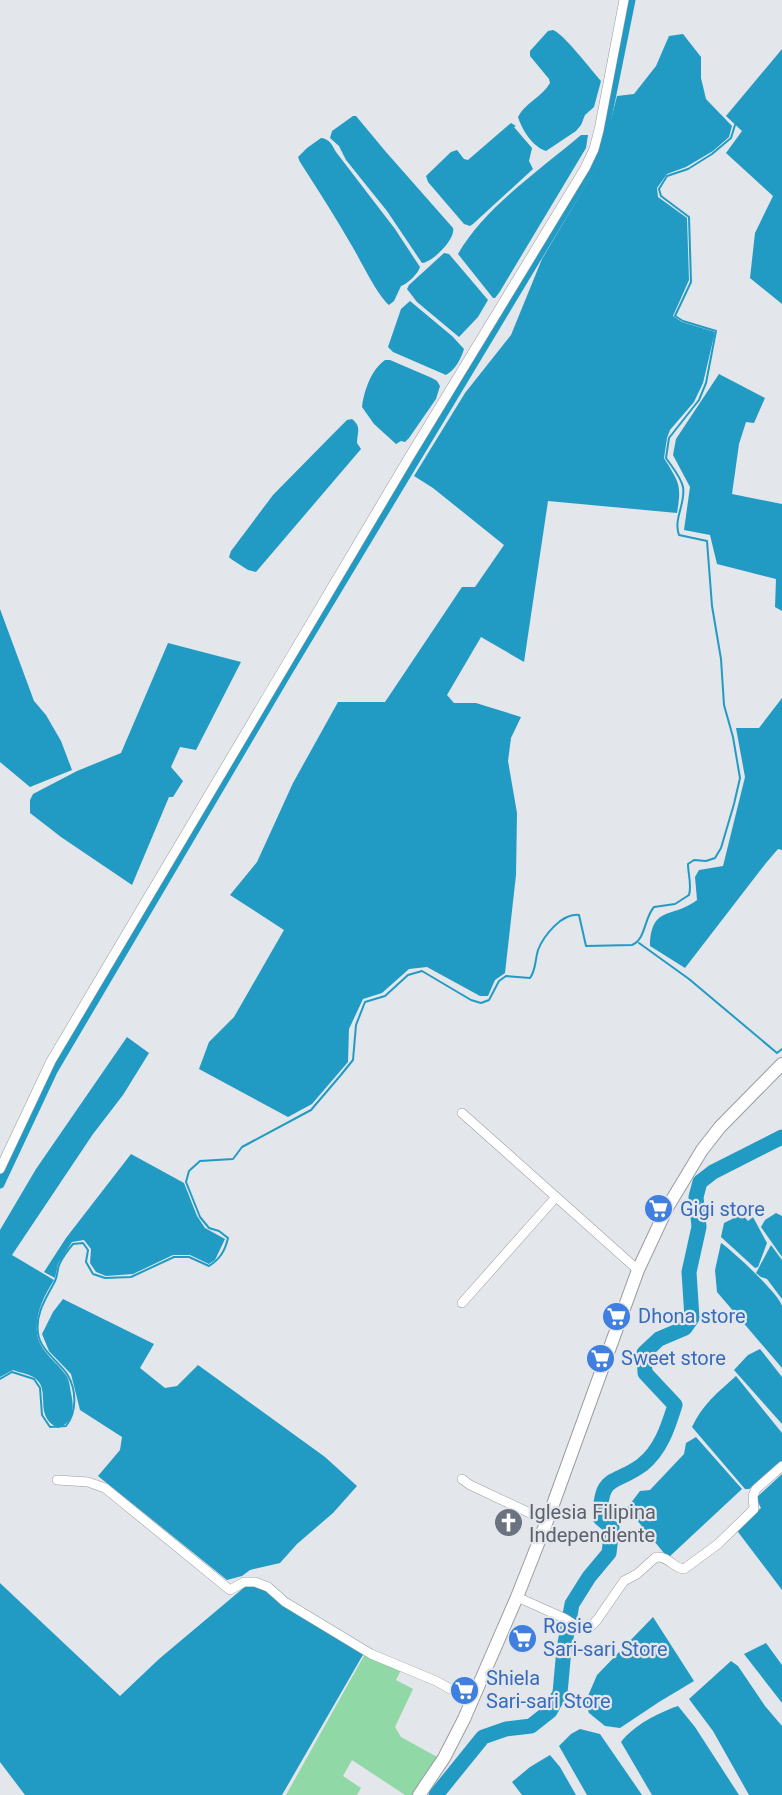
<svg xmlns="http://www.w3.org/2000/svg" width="782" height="1795" font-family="Roboto,sans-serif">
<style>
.green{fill:#90d9a7}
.water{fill:#229bc4}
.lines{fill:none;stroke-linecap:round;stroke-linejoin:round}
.stream{stroke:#229bc4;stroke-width:2}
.canal{stroke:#229bc4;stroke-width:9}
.river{stroke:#229bc4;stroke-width:15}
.street-casing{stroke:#999ca0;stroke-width:10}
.secondary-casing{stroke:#999ca0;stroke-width:14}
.street{stroke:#fff;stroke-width:9}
.secondary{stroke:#fff;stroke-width:12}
.labels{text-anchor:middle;stroke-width:4.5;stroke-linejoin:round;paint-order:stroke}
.shop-label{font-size:20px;fill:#366cbe;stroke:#e3e6ea;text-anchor:start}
.worship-label{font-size:20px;fill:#5b616d;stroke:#e3e6ea;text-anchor:start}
</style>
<rect width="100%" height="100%" fill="#e3e6ea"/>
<!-- green -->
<path class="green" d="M365 1654 401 1670 396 1680 413 1689 395 1727 401 1737 439 1758 416 1795H405L352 1760 343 1776 361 1788 357 1795H286Z"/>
<!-- water -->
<g class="water">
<path d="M553 30C563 33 592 71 601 81L594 107 585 115 581 125 576 131 546 151C533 147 522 130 518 117 525 103 542 97 550 83L549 79 530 56V51L548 31Z"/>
<path d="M683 34 701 57V78L706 99 732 126 729 137 713 151 686 167 667 174 657 188 658 197 687 218 689 280 673 316 682 322 715 332 703 383 694 402 670 430 667 438 664 458C679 483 682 484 677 513L548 501 524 662 481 637 447 695 454 703H476L521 717 511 738 508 761 517 813 516 875 505 973 495 980 488 996H480L427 967 409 969 382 993 363 999 349 1029 348 1062 312 1104 288 1117 199 1069 209 1042 234 1017 284 930 230 895 257 862 293 783 338 702H385L462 587H475L504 545 433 488 414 476 465 393 511 335 542 259 601 159 617 96 634 94 656 66 669 36Z"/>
<path d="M782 49V304L750 278 755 233 773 196 726 153 742 131 726 116Z"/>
<path d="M353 116H356L386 152 453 228C456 239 433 262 422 263L420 260 387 211 346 160 339 146 330 138 332 131Z"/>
<path d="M511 123 516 126 514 127 532 148 529 161 533 169 473 224 470 226 464 224 428 182 426 176 451 152 457 150 464 159 468 160Z"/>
<path d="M581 135H588L586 148 499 293 495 298H493L458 254C485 207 540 170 581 135Z"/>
<path d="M321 138C330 139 332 145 336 152L395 229 420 267C418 274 407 284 401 286L394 301 389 305C377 295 361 261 352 246 336 218 318 190 300 162L298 157 307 148Z"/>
<path d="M444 253 449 254 488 300 478 317 459 337 417 302 407 289 409 285Z"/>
<path d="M410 301 452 336 464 349C461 359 455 370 446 375L393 352 388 347 401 309Z"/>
<path d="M385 360H390L432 378 437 381 440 386 436 399 409 438 405 442 401 441 396 444 374 424 362 407C364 391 371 370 385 360Z"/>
<path d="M719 374 765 398 754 423 746 422 739 444 732 494 782 504V611L775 607 776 579 717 564 710 535 684 530 690 487 673 455 676 439Z"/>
<path d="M352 419C362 427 357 432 357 443L361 449 256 572 248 570 231 559 229 557 231 551 273 495 332 435 347 420Z"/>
<path d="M0 609 34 701 46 715 61 741 72 770 30 787 0 762Z"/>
<path d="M168 643 241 662 196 750 180 747 171 767 183 781 173 797H169L132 885 61 837 30 813V800L33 794 77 771 121 753Z"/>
<path d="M782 698V850L778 849 766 863 685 968 650 946C651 905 672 919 697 900L695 877 699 870 723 866 745 777 736 728H759Z"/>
<path d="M127 1037 149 1053 123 1095 93 1134 12 1255 54 1280C44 1296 35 1313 37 1333 39 1351 56 1361 66 1375 69 1379 70 1387 71 1393 74 1407 75 1422 58 1428 33 1416 51 1391 36 1379 31 1374 20 1373 13 1370L0 1377V1230L36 1169Z"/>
<path d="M131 1154 184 1183 197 1216 205 1228 225 1239 215 1260 209 1264 190 1255H173L133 1274 106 1276 96 1272 90 1263 91 1249 84 1240 72 1242 58 1264 55 1278 44 1272 66 1238Z"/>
<path d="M776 1213 782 1216V1257L761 1227 765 1220Z"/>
<path d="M742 1214 748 1221 753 1217 767 1243 758 1267 755 1268 721 1237 724 1223Z"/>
<path d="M721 1243C733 1251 779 1294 782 1306 782 1320 782 1352 782 1368L717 1292 715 1270Z"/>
<path d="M771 1245 782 1260V1299L767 1279 761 1277 756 1273Z"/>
<path d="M63 1299 154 1344 140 1368 165 1388 177 1386 198 1365 325 1457 357 1486 333 1513 297 1544 280 1563 250 1570 242 1576 227 1580 98 1476 120 1450 122 1437 80 1410 71 1374 49 1351 42 1334 53 1312Z"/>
<path d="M760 1349 782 1377V1424L734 1370 748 1355Z"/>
<path d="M736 1376 782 1433V1461L749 1489H745L692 1427C702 1405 718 1392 736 1376Z"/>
<path d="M696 1437 742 1489 668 1558 627 1508 640 1491 650 1490 684 1454 686 1443Z"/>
<path d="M782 1474V1590L735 1528 761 1508 756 1498Z"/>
<path d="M0 1583 120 1696 159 1659 247 1585 255 1584 364 1653 282 1795H25L0 1762Z"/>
<path d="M653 1617 694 1681 659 1702 620 1728 605 1726 589 1713 585 1703 597 1675Z"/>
<path d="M766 1643 782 1665V1703L744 1654Z"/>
<path d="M731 1661 738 1666 765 1706 782 1726V1795H749L713 1731 689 1699Z"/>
<path d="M678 1706 695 1727 739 1795H652L621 1742C634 1725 658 1713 678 1706Z"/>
<path d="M580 1729 600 1734 642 1795H587L559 1746 571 1734Z"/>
<path d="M550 1755 560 1767 576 1795H522L512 1782 530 1767Z"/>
</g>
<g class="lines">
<!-- stream -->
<g class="stream">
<path d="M639 943 689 979 777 1053 782 1049"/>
<path d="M0 1379 12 1372 34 1379 40 1388 42 1415 50 1427 66 1426C77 1412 77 1390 67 1374 58 1361 40 1350 38 1333 35 1313 47 1297 55 1281 58 1275 57 1268 60 1263 63 1256 68 1250 73 1244L83 1243 88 1250 86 1262 93 1274 105 1278 131 1277 174 1257H189L209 1266C220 1259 225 1251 228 1238L219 1231 209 1228 200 1217 186 1182 189 1171 200 1161 233 1159 242 1147 311 1110 340 1076 353 1060 356 1025 365 1002 385 996 408 975 422 971 471 1000 481 1003 489 1000 499 981 506 976 530 978C536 970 535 960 538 950 544 935 562 913 579 915L586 946 632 945C646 939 644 918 654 907L675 904 689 895C692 885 688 874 688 864L694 860 706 861 715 858 721 848 734 804 740 778 733 737 724 705 721 659 712 606 707 541 679 535C673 519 686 503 683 487 681 477 672 467 666 458L669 438 699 400 706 383 716 331 683 321 675 316 691 282 689 217 661 196 659 189 667 176 688 169 712 154 731 138 735 125"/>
</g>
<!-- canal -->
<path class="canal" d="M0 1184 53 1071 285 677 600 153 631 0"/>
<!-- river -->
<path class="river" d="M436 1795 483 1737 506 1729 531 1726 550 1711 560 1693 564 1649 572 1604 589 1577 609 1553 612 1528 600 1518C601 1473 613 1486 642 1465 661 1450 668 1427 675 1405L645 1373 644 1353 659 1339 685 1328 692 1318 689 1272 699 1227 696 1197 700 1182 713 1172 782 1137"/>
<defs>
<g id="street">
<path d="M462 1113 638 1270"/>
<path d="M0 1169 51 1061 408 459 585 168 594 149 599 130 624 0"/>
<path d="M462 1303 556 1197"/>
<path d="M462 1479 470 1485 547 1521"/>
<path d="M57 1480 88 1482 105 1488 230 1590 244 1582H255L268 1587 285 1602 371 1654 436 1681 472 1701"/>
<path d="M517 1597 564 1618 578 1627 591 1626 597 1620 624 1581 637 1574 656 1557C669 1556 673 1568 684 1569L718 1544 754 1509 753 1496 756 1489 782 1466"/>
</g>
<path id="secondary" d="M419 1795 444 1758 464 1719 517 1597 547 1521 638 1270 667 1208 702 1150 720 1127 782 1064"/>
</defs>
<!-- street casing -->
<use href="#street" class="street-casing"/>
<!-- secondary casing -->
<use href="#secondary" class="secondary-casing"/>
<!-- street -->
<use href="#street" class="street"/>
<!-- secondary -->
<use href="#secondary" class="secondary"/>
</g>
<!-- icons -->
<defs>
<symbol id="supermarket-disc" viewBox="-11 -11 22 22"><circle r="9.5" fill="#3f7fe0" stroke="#e3e6ea"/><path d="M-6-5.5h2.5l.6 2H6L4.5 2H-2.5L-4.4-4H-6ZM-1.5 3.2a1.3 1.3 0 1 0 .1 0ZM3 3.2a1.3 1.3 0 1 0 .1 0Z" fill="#fff"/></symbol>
<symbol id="church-disc" viewBox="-11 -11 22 22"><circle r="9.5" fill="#6b7280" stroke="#e3e6ea"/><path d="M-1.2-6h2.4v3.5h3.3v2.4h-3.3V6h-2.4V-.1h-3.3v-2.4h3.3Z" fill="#fff"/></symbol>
</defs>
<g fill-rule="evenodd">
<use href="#supermarket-disc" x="642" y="1192" width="33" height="33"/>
<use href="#supermarket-disc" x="600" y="1300" width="33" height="33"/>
<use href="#supermarket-disc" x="584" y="1342" width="33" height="33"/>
<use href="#church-disc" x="492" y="1506" width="33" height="33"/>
<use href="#supermarket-disc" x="506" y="1622" width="33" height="33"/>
<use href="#supermarket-disc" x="448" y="1674" width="33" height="33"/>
</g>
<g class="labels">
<!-- shop labels -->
<g class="shop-label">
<text x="680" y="1216">Gigi store</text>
<text x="638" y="1323">Dhona store</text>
<text x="621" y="1365">Sweet store</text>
<text x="543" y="1633">Rosie<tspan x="543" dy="23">Sari-sari Store</tspan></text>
<text x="486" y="1685">Shiela<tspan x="486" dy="23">Sari-sari Store</tspan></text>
</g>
<!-- worship labels -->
<g class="worship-label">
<text x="529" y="1519">Iglesia Filipina<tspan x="529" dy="23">Independiente</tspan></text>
</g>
</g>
</svg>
